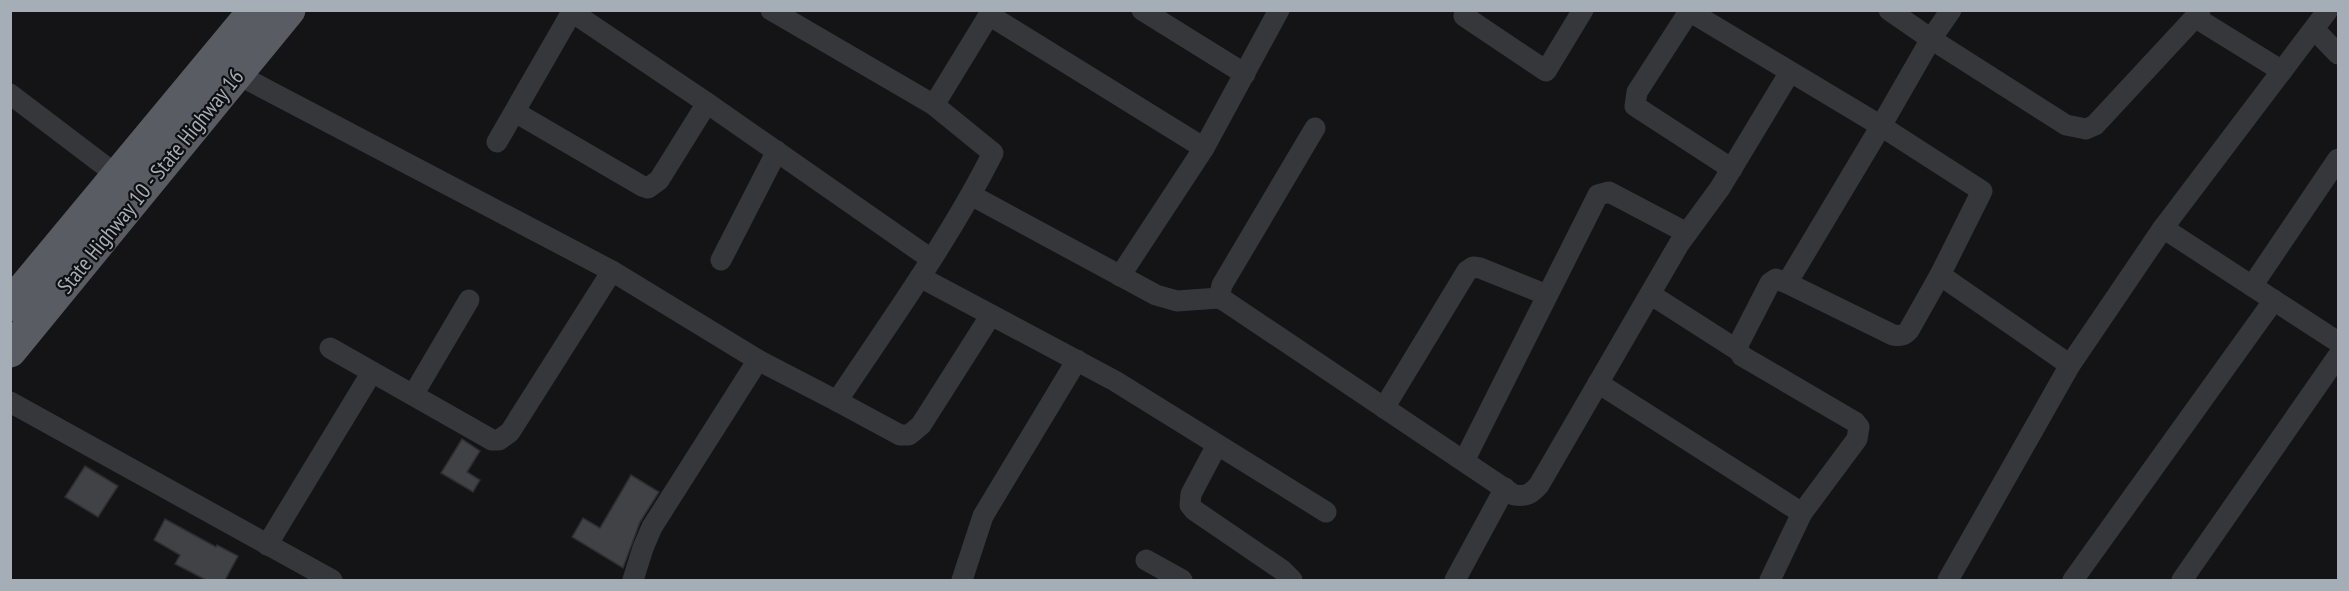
<svg xmlns="http://www.w3.org/2000/svg" width="2349" height="591" font-family="'PT Sans Narrow',sans-serif">
<style>
.building{fill:#404246;stroke:#2e2e32;stroke-width:1.5}
.lines{fill:none;stroke-linecap:round;stroke-linejoin:round}
.minor{stroke:#35373b;stroke-width:21}
.trunk{stroke:#595d63;stroke-width:33}
.labels{text-anchor:middle;stroke-width:4.5;stroke-linejoin:round;paint-order:stroke}
.street-label{font-size:22px;fill:#a5adb6;stroke:#0f0f11}
</style>
<rect width="100%" height="100%" fill="#141416"/>
<!-- building -->
<g class="building">
<path d="M462 439 480 451 467 472 480 480 473 492 441 473Z"/>
<path d="M85 466 118 486 98 517 65 497Z"/>
<path d="M631 475 659 492 640 522 623 568 572 537 583 518 600 528Z"/>
<path d="M165 519 216 547 217 545 238 556 225 580H206L175 564 180 555 154 540Z"/>
</g>
<g class="lines">
<!-- minor -->
<g class="minor">
<path d="M771 10 934 105"/>
<path d="M992 10 989 15 1204 148 1279 10"/>
<path d="M1142 10 1245 74"/>
<path d="M1467 10 1464 16 1546 71 1583 10"/>
<path d="M1690 10 1637 92 1635 106 1732 169"/>
<path d="M1889 10 1931 39 1881 126 1982 191 1940 275 2070 365"/>
<path d="M1951 10 1931 39 2066 125 2086 129 2095 125 2199 13"/>
<path d="M2200 10 2199 18 2201 21 2282 71"/>
<path d="M1689 11 1881 126 1787 283 1776 279 1770 283 1738 345 1739 351 1742 356 1855 422 1859 427 1857 439 1802 513 1770 580"/>
<path d="M572 12 707 103 931 259"/>
<path d="M2314 29 2338 54"/>
<path d="M227 69 612 271 758 360 837 401C891 320 949 240 993 153L934 105 989 15"/>
<path d="M10 94 118 176"/>
<path d="M515 112 642 186 648 188 659 180 707 103"/>
<path d="M497 142 573 10"/>
<path d="M971 195 1156 295 1177 301 1219 298 1225 301 1514 495C1526 497 1531 494 1539 485L1679 244 1720 188 1790 72"/>
<path d="M2163 228 2338 342"/>
<path d="M721 260 777 151"/>
<path d="M1120 276 1204 148"/>
<path d="M920 277 1115 381 1326 512"/>
<path d="M1787 283 1893 335C1900 336 1904 336 1909 330L1940 275"/>
<path d="M2252 286 2338 159"/>
<path d="M1650 294 1739 351"/>
<path d="M1219 298 1222 285 1315 128"/>
<path d="M330 348 492 440H499L510 432 612 271"/>
<path d="M1598 383 1802 513"/>
<path d="M413 395 469 300"/>
<path d="M837 401 900 435H909L921 425 991 315"/>
<path d="M10 402 332 580"/>
<path d="M1384 408 1467 271 1473 267 1480 268 1547 295"/>
<path d="M1217 445 1191 494 1190 505 1194 510 1282 570 1292 580"/>
<path d="M1464 461 1598 195 1609 192 1687 233"/>
<path d="M267 545 372 372"/>
<path d="M1146 560 1182 580"/>
<path d="M633 580 643 548 652 527 758 360"/>
<path d="M962 580 983 516 1077 360"/>
<path d="M1455 580 1505 488"/>
<path d="M1948 580 2070 365 2163 228 2328 10"/>
<path d="M2073 580 2274 300"/>
<path d="M2182 580 2338 356"/>
</g>
<!-- trunk -->
<g class="trunk">
<path d="M10 305 255 10"/>
<path d="M10 351 289 10"/>
</g>
</g>
<g class="labels">
<!-- street labels -->
<g class="street-label">
<text transform="translate(150 181) rotate(-51)" y="8">State Highway 10 - State Highway 16</text>
</g>
</g>
<!-- border -->
<rect width="2349" height="591" fill="none" stroke="#a5adb6" stroke-width="24"/>
</svg>
